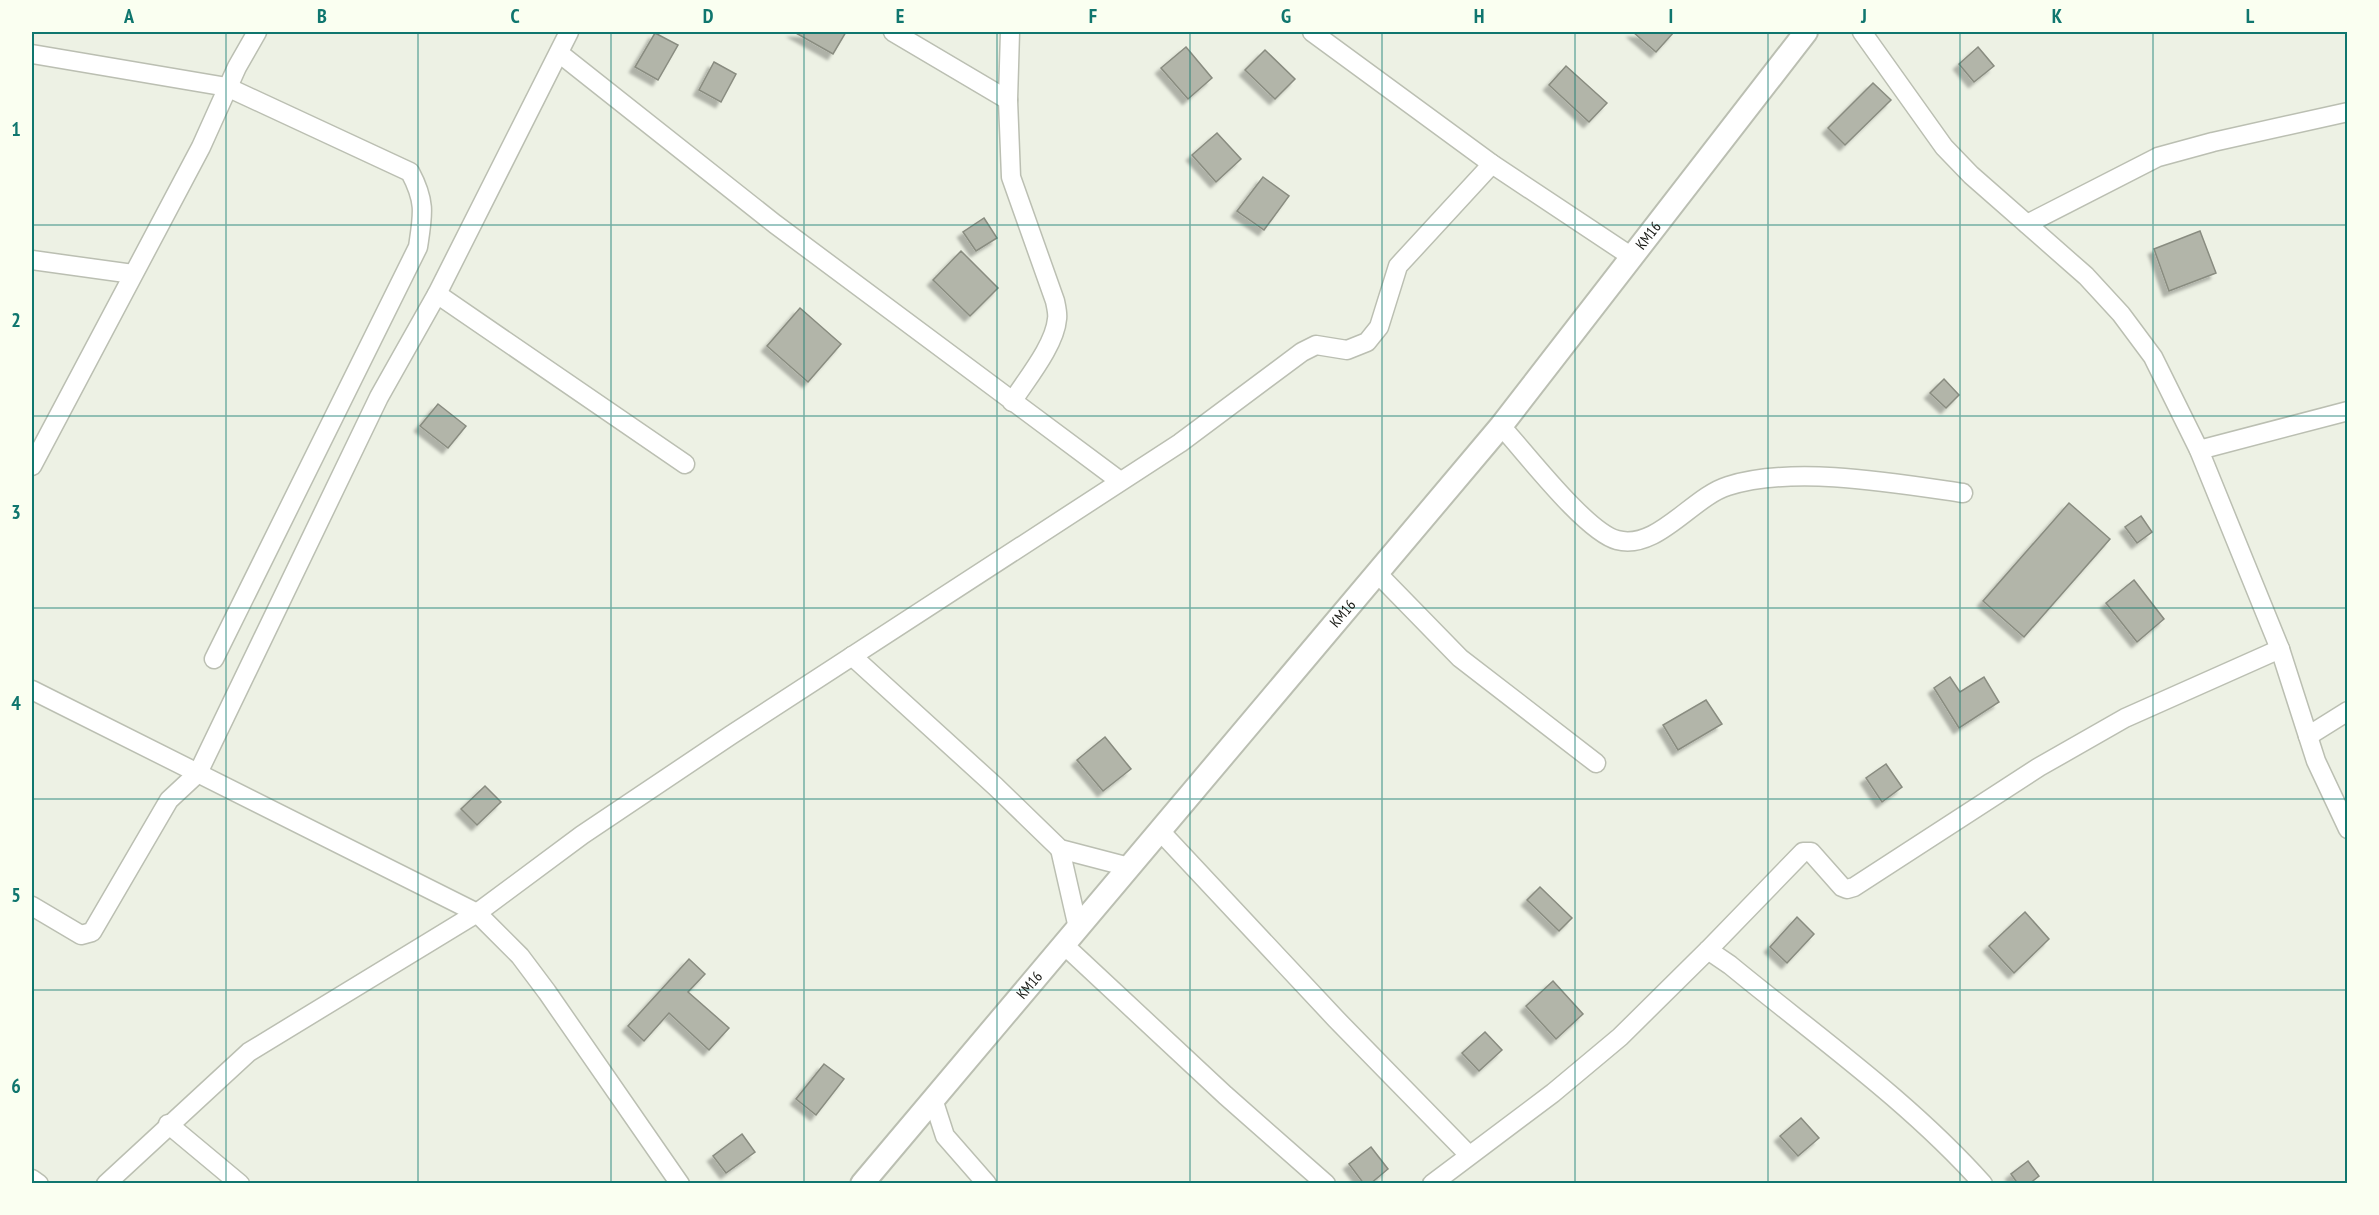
<svg xmlns="http://www.w3.org/2000/svg" width="2379" height="1215" font-family="'PT Sans Narrow',sans-serif">
<style>
.building{fill:#b2b5a9;stroke:#898c80;stroke-width:1.5;filter:url(#shadow)}
.lines{fill:none;stroke-linecap:round;stroke-linejoin:round}
.minor-casing{stroke:#bbbfb2;stroke-width:21}
.tertiary-casing{stroke:#bbbfb2;stroke-width:26}
.minor{stroke:#fff;stroke-width:18}
.tertiary{stroke:#fff;stroke-width:22}
.grid{fill:none;stroke:#0f766e;stroke-width:1.5;stroke-opacity:0.55}
.labels{text-anchor:middle;stroke-width:6;stroke-linejoin:round;paint-order:stroke}
.street-label{font-size:15px;fill:#161712;stroke:#fafff1}
.neatline{fill:none;stroke:#0f766e;stroke-width:2}
.grid-label{font-size:20px;text-anchor:middle;font-weight:bold;fill:#0f766e}
</style>
<defs>
<filter id="shadow"><feDropShadow dx="-5.5" dy="5.5" stdDeviation="1.5" flood-color="#0004"/></filter>
</defs>
<rect width="100%" height="100%" fill="#edf1e4"/>
<!-- building -->
<g class="building">
<path d="M794 32H846L833 54Z"/>
<path d="M1633 32H1674L1656 52Z"/>
<path d="M655 33 678 45 658 80 635 67Z"/>
<path d="M1186 47 1212 78 1188 99 1161 68Z"/>
<path d="M1978 47 1994 66 1974 82 1959 64Z"/>
<path d="M1265 50 1295 79 1275 99 1245 70Z"/>
<path d="M714 62 736 74 721 102 699 90Z"/>
<path d="M1566 66 1607 103 1589 122 1549 85Z"/>
<path d="M1873 83 1891 100 1845 145 1828 128Z"/>
<path d="M1217 133 1241 159 1216 182 1192 155Z"/>
<path d="M1263 177 1289 196 1264 230 1237 211Z"/>
<path d="M984 218 997 238 976 251 963 232Z"/>
<path d="M2200 231 2216 273 2169 291 2154 249Z"/>
<path d="M961 251 998 288 970 316 933 280Z"/>
<path d="M800 308 841 344 808 382 767 346Z"/>
<path d="M1944 379 1959 395 1946 408 1930 393Z"/>
<path d="M438 404 466 426 448 448 420 426Z"/>
<path d="M2069 503 2110 539 2024 637 1983 601Z"/>
<path d="M2141 516 2152 532 2137 543 2125 527Z"/>
<path d="M2134 580 2164 619 2137 642 2106 603Z"/>
<path d="M1950 677 1960 692 1984 677 1999 702 1959 728 1934 688Z"/>
<path d="M1706 700 1722 724 1678 750 1663 725Z"/>
<path d="M1105 737 1131 769 1103 791 1077 760Z"/>
<path d="M1886 764 1902 787 1882 802 1866 778Z"/>
<path d="M485 786 501 802 477 825 461 809Z"/>
<path d="M1540 887 1572 918 1559 931 1527 900Z"/>
<path d="M2025 912 2049 939 2014 973 1989 946Z"/>
<path d="M1797 917 1814 934 1787 963 1770 947Z"/>
<path d="M689 959 705 974 688 992 729 1028 709 1050 669 1013 644 1041 628 1026Z"/>
<path d="M1553 981 1583 1014 1556 1039 1526 1006Z"/>
<path d="M1485 1032 1502 1050 1479 1071 1462 1053Z"/>
<path d="M824 1064 844 1079 816 1115 796 1099Z"/>
<path d="M1801 1118 1819 1138 1798 1156 1780 1136Z"/>
<path d="M742 1134 755 1152 726 1173 713 1156Z"/>
<path d="M1371 1147 1388 1169 1370 1184H1364L1349 1164Z"/>
<path d="M2028 1161 2039 1176 2029 1184H2018L2011 1174Z"/>
</g>
<g class="lines">
<defs>
<g id="minor">
<path d="M893 32 1008 100"/>
<path d="M1010 32 1008 100 1011 177 1055 301C1056 306 1058 314 1057 319 1055 345 1026 380 1012 402"/>
<path d="M1312 32 1492 164 1632 257"/>
<path d="M1862 32 1944 147 1971 175 2086 276 2121 314 2153 357 2199 450 2280 649 2316 761 2348 829"/>
<path d="M559 53 775 224 1120 481"/>
<path d="M32 54 227 87 410 172C426 202 423 214 418 247L214 659"/>
<path d="M2027 224 2158 157 2213 142 2348 112"/>
<path d="M32 260 133 274"/>
<path d="M437 294 685 464"/>
<path d="M1501 426C1525 452 1586 532 1617 540 1657 551 1692 497 1728 486 1794 465 1895 483 1963 493"/>
<path d="M2199 450 2348 411"/>
<path d="M32 466 201 147 237 67 257 32"/>
<path d="M1378 574 1460 658 1596 763"/>
<path d="M852 656 995 786 1060 849 1129 867"/>
<path d="M32 690 477 913 520 956 547 992 680 1184"/>
<path d="M2308 736 2348 711"/>
<path d="M1160 831 1336 1019 1468 1154"/>
<path d="M1060 849 1078 928"/>
<path d="M32 906 81 935 92 932 169 800 198 773 379 397 437 294 569 32"/>
<path d="M1063 944 1225 1095 1326 1184"/>
<path d="M1708 950 1803 852H1811L1842 887 1847 889 1854 887 2039 767 2125 718 2280 649"/>
<path d="M933 1099 945 1136 987 1184"/>
<path d="M168 1124 240 1184"/>
<path d="M32 1179 39 1184"/>
<path d="M106 1184 249 1052 477 913 582 835 731 735 1180 443 1302 352 1316 345 1347 350 1367 342 1379 327 1398 266 1492 164"/>
<path d="M1432 1184 1553 1093 1620 1037 1708 950 1730 965C1815 1035 1909 1101 1983 1184"/>
</g>
<g id="tertiary">
<path id="s1" d="M862 1184 1501 426 1806 32"/>
</g>
</defs>
<!-- minor casing -->
<use href="#minor" class="minor-casing"/>
<!-- tertiary casing -->
<use href="#tertiary" class="tertiary-casing"/>
<!-- minor -->
<use href="#minor" class="minor"/>
<!-- tertiary -->
<use href="#tertiary" class="tertiary"/>
</g>
<!-- grid -->
<path class="grid" d="M226 32V1184M418 32V1184M611 32V1184M804 32V1184M997 32V1184M1190 32V1184M1382 32V1184M1575 32V1184M1768 32V1184M1960 32V1184M2153 32V1184M32 225H2348M32 416H2348M32 608H2348M32 799H2348M32 990H2348"/>
<g class="labels">
<!-- street labels -->
<g class="street-label">
<text dy="5" stroke="none"><textPath href="#s1" startOffset="1232">KM16</textPath></text>
<text dy="5" stroke="none"><textPath href="#s1" startOffset="746">KM16</textPath></text>
<text dy="5" stroke="none"><textPath href="#s1" startOffset="260">KM16</textPath></text>
</g>
</g>
<!-- border -->
<rect width="2379" height="1215" fill="none" stroke="#fafff1" stroke-width="66"/>
<rect x="33" y="33" width="2313" height="1149" class="neatline"/>
<g class="grid-label">
<text x="129" y="23">A</text>
<text x="322" y="23">B</text>
<text x="515" y="23">C</text>
<text x="708" y="23">D</text>
<text x="900" y="23">E</text>
<text x="1093" y="23">F</text>
<text x="1286" y="23">G</text>
<text x="1479" y="23">H</text>
<text x="1671" y="23">I</text>
<text x="1864" y="23">J</text>
<text x="2057" y="23">K</text>
<text x="2250" y="23">L</text>
<text x="16" y="136">1</text>
<text x="16" y="327">2</text>
<text x="16" y="519">3</text>
<text x="16" y="710">4</text>
<text x="16" y="902">5</text>
<text x="16" y="1093">6</text>
</g>
</svg>
